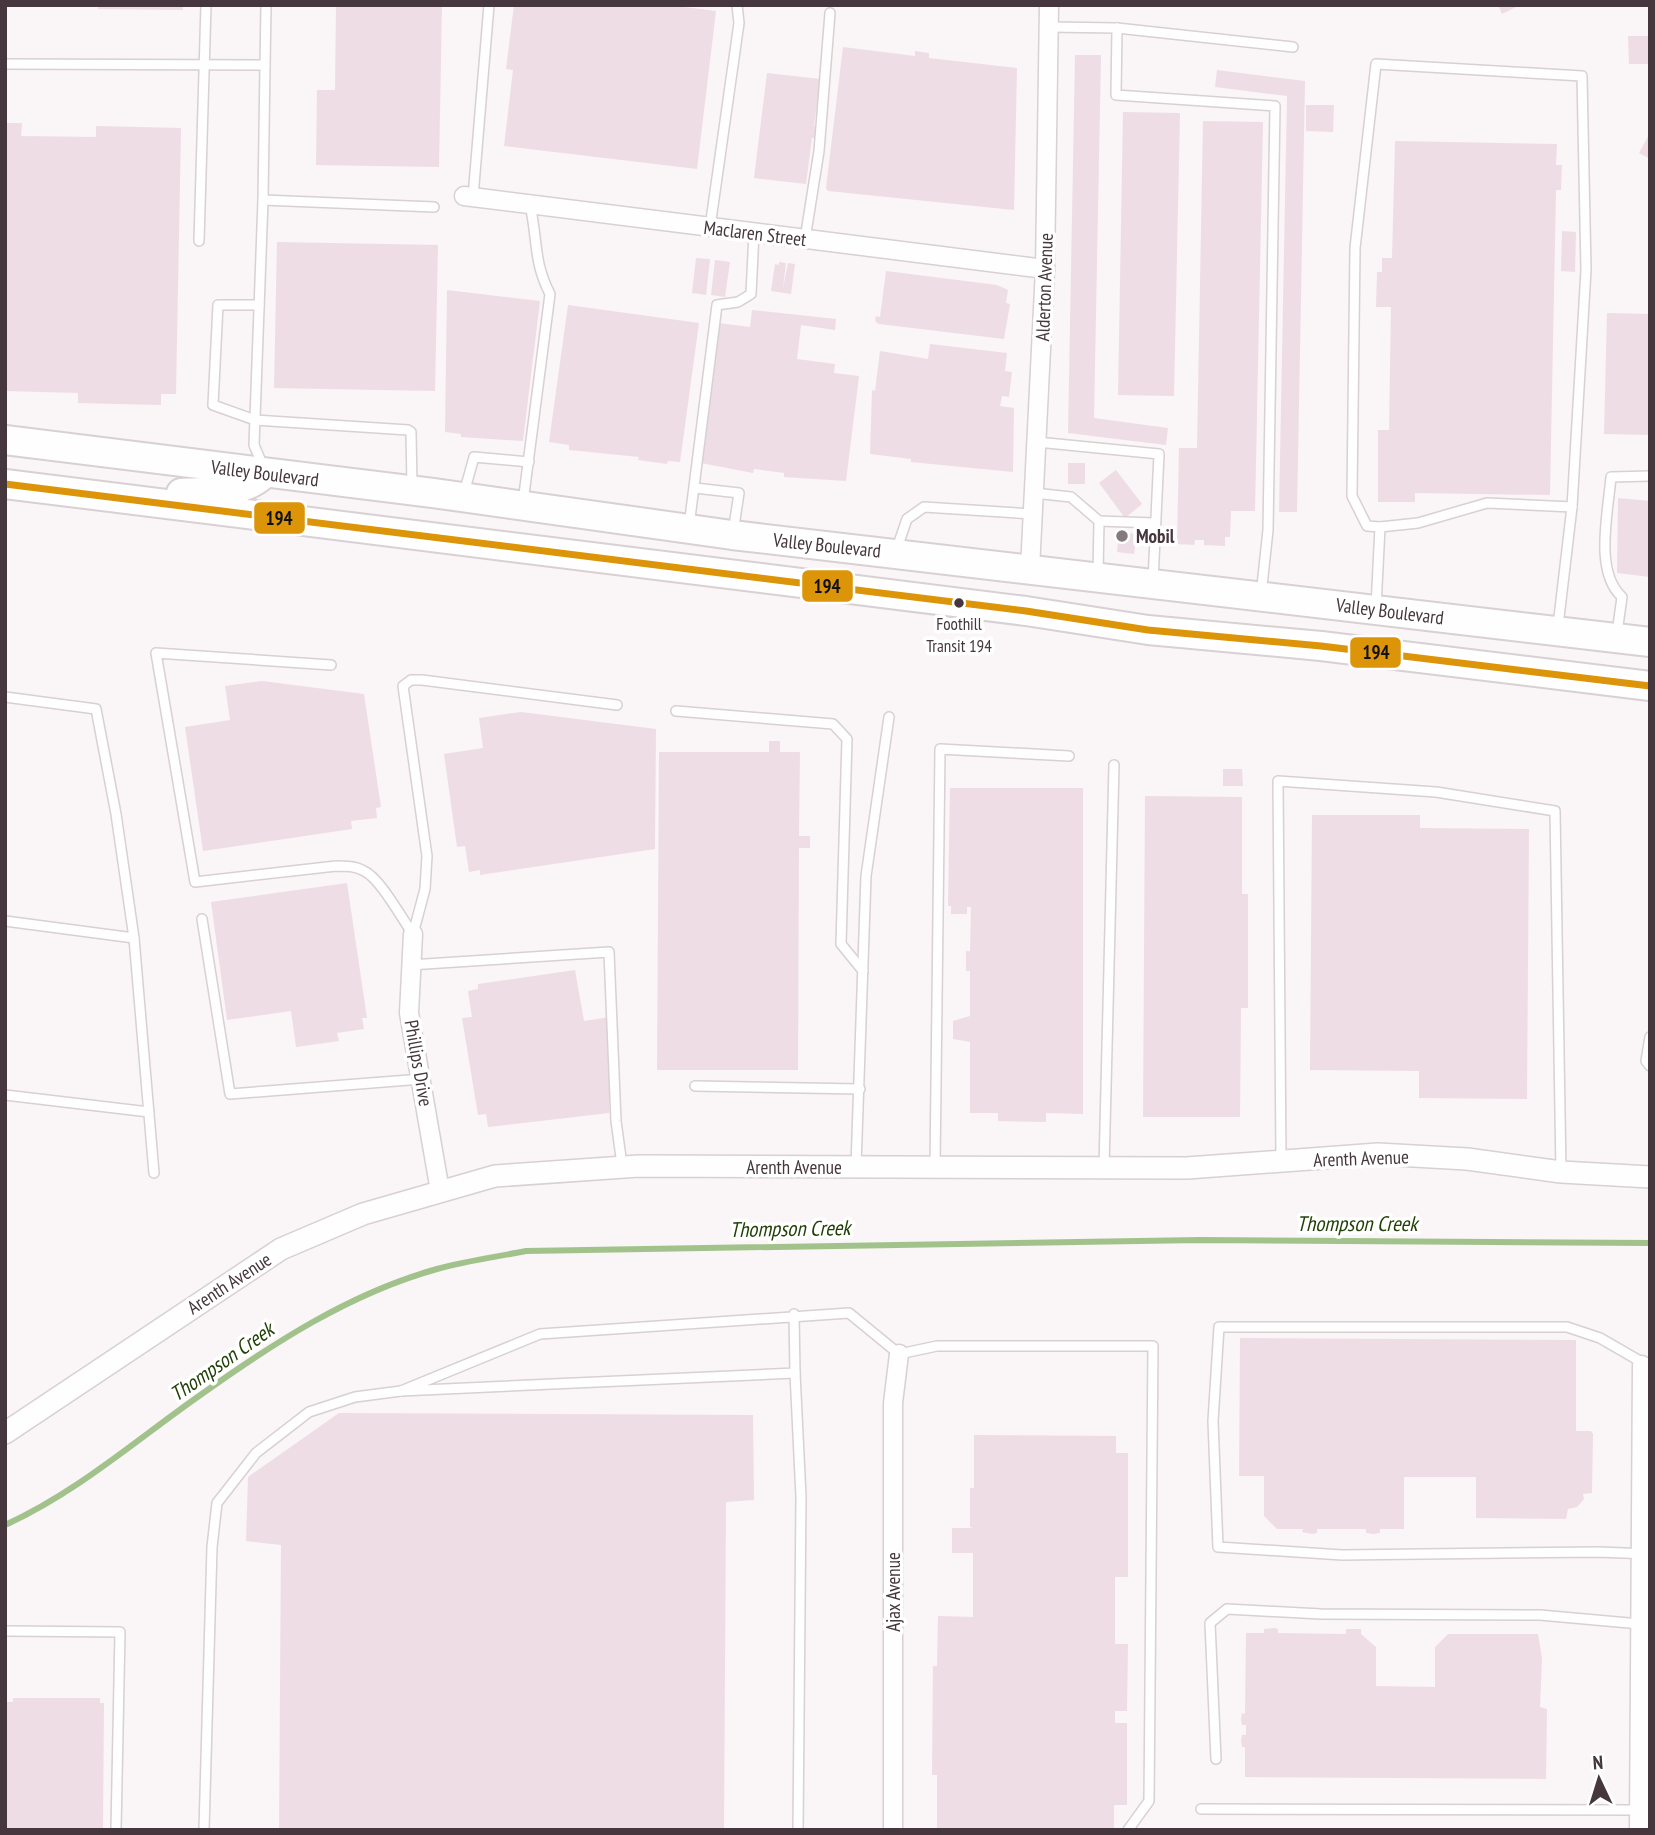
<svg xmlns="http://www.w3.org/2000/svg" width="1655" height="1835" font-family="'PT Sans Narrow',sans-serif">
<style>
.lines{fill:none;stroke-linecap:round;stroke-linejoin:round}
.stream{stroke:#a1c38b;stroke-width:6}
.building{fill:#eedde5}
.service-casing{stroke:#d8d0d3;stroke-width:12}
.minor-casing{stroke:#d8d0d3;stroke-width:21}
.tertiary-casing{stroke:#d8d0d3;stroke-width:24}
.primary-casing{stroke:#d8d0d3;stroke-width:32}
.service{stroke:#fefefe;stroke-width:9}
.minor{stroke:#fefefe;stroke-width:18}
.tertiary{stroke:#fefefe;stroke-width:21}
.primary{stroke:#fefefe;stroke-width:28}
.bus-1-casing{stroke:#fff;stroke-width:12}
.bus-1{stroke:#dc9509;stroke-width:7}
.poi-dot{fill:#847a7e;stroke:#fff;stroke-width:2.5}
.bus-dot{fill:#45373d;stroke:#fff;stroke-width:2.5}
.labels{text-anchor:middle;stroke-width:7;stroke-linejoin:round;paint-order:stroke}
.bus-label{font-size:17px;fill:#45373d;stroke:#fff}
.street-label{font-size:19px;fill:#45373d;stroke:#fff}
.poi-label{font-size:19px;font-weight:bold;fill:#45373d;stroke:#fff;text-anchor:start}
.water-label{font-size:21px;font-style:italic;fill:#214107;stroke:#fff}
.line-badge{stroke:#fff;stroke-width:2.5}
.pale-badge-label{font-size:19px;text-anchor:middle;font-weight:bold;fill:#111}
</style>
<rect width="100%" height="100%" fill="#faf5f7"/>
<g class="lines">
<!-- stream -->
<path class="stream" d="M5 1525C76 1493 136 1440 199 1396 272 1344 350 1293 437 1269 466 1261 496 1257 526 1251L1200 1240 1650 1243"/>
</g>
<!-- building -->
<g class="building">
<path d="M98 5H183V10L98 9Z"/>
<path d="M336 5H442L439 167 316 165 317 90H335Z"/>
<path d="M514 5H669L716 11 697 169 504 146 513 70 506 69Z"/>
<path d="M1498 5H1520L1502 14Z"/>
<path d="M1628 36H1650V64H1629Z"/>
<path d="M843 47 915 56V51L929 53V58L1017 68 1014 210 828 191 826 188Z"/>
<path d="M1075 55H1101L1094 418 1168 428 1166 445 1068 433Z"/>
<path d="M1217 70 1305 81 1297 512H1279L1287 96 1215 87Z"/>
<path d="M767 73 820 79 814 126H817L815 138H812L806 184 754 178Z"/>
<path d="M1306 105H1334L1333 132 1306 131Z"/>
<path d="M1123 112 1180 113 1174 396 1118 395Z"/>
<path d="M1203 121 1263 122 1255 511H1231L1230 537H1225V546L1204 545V540H1195L1194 545 1177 544 1179 448H1197Z"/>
<path d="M5 123H22L21 136 96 137V126L181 128 176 394H161V405L78 403V393L5 391Z"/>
<path d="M1650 133V159L1639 153Z"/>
<path d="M1395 141 1557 144 1556 165H1562L1561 190H1556L1550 495 1415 493V502H1378V430H1389L1391 307H1376L1377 272H1382V258H1392Z"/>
<path d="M1562 231 1576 232 1575 272 1561 271Z"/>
<path d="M277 242 438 245 435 391 274 388Z"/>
<path d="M696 258 710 259 706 295 692 293Z"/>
<path d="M715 260 730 262 725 297 711 295Z"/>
<path d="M779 262 786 263 783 288 788 263 795 264 791 294 771 291 775 264 779 265Z"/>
<path d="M886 271 997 285 1008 290 1006 303 1010 304 1004 339 879 324 875 321 876 316 880 317Z"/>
<path d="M447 290 540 301 523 441 461 437V434L445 432Z"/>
<path d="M568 305 699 323 680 462 668 461 667 464 638 460 639 457 569 450V445L549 442Z"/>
<path d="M752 310 836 319 835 330 801 325 797 359 835 364 834 373 859 376 846 481 784 477V473L754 469 753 473 701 463 718 323 750 327Z"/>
<path d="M1607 313 1650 314V435L1604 434Z"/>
<path d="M930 344 1007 353 1005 371 1012 372 1009 397 1002 396 1000 406 1014 408 1013 472 911 462V459L870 454 872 390 875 391 880 351 928 359Z"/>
<rect x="1068" y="463" width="17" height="21"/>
<path d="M1116 470 1142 504 1125 518 1099 483Z"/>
<path d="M1618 498 1650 501V577L1617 573Z"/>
<path d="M1119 532 1137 534 1134 554 1117 552Z"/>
<path d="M262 681 364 694 381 807 376 808 377 818 351 821 352 829 203 851 185 727 230 720 225 686Z"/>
<path d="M521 712 656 729 655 849 480 875V870L469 872 465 846 457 847 444 754 483 748 479 718Z"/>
<path d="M769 741H780V752H800L799 836H810V848H799L798 1070H657L659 752H769Z"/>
<path d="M1223 769H1242L1243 786H1223Z"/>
<path d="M950 788H1083V1114L1046 1113V1122L998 1121V1113H970V1042L953 1039V1021L970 1016V971H966V951H970L971 907H967V914H951V906H948Z"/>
<path d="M1145 796 1242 797V894H1248V1008H1241L1240 1117H1143Z"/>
<path d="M1312 815H1420V828L1529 829 1527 1099 1419 1098V1071L1310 1070Z"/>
<path d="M347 883 367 1018H362L364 1029 337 1033 339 1041 296 1047 291 1011 227 1020 211 902Z"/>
<path d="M575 970 584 1021 610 1017 609 1113 488 1127 486 1114 478 1115 462 1018 472 1017 468 991 478 989V984Z"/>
<path d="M1240 1338 1576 1340V1431H1591L1593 1434 1592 1493 1583 1494 1584 1499 1577 1507 1568 1509 1566 1519 1476 1518V1477H1404V1529H1380V1533L1373 1534 1366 1533V1529H1317V1533L1312 1534 1302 1532 1303 1529H1277L1264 1516V1476H1239Z"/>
<path d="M339 1413 753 1415 754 1500 726 1502 724 1830H279L281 1545 246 1541 248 1477Z"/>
<path d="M974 1435 1116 1436V1453H1128V1577H1115V1644H1128L1127 1711H1115V1723H1127V1805H1114V1830H937V1775H932L933 1666H937L938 1616 973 1617V1553H952V1528H973L970 1527V1488H974Z"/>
<path d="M1274 1628 1278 1629V1633L1346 1634V1629H1361V1634L1376 1647V1686L1435 1687V1647L1448 1634H1538L1542 1658 1540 1707 1547 1709 1546 1779 1245 1777V1747H1242L1241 1741 1242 1735H1246V1725H1242L1241 1719 1242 1713 1245 1714 1246 1633H1264V1629Z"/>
<path d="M13 1698H100V1703H104L103 1830H5V1702H13Z"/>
</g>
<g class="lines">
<defs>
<g id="service">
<path d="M1049 27 1117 28 1116 95 1275 106 1268 530 1261 595"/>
<path d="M1117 28 1293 47"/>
<path d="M5 64 265 65 263 200 434 207"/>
<path d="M265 65 266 5"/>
<path d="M473 197 489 5"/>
<path d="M710 227 739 23 737 5"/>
<path d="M805 239 819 151 830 13"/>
<path d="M199 241 206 5"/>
<path d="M259 305H218L213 405 255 420 408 430 411 432 412 486"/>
<path d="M1037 442 1159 454 1153 581"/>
<path d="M263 466 254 445 263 200"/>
<path d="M695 488 739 493 733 533"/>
<path d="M464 493 474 457 529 462"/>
<path d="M1034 493 1071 497 1099 521 1098 573"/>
<path d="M523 502 550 294C533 261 538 240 530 205"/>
<path d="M1099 521 1154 523"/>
<path d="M689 526 717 305 738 302 751 294 754 233"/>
<path d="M1380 527 1367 526 1352 496 1355 248 1376 64 1582 76 1586 270 1572 507 1558 626"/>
<path d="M896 551 907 519 924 507 1033 514"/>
<path d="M1376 607 1380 527 1418 523 1487 503 1572 507"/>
<path d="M1617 633 1622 597C1594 572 1608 513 1611 477L1650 476"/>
<path d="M331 665 156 653 195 882 336 866C346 866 356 866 364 871 380 878 402 919 413 934"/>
<path d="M5 697 96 709 116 814 134 938 5 921"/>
<path d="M676 711 833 724 847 739 841 944 863 971"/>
<path d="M202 919 230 1094 422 1079"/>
<path d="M413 934 425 889 427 856 403 686 411 680H422L617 705"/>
<path d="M134 938 154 1173"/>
<path d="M410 965 609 952 616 1121 622 1165"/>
<path d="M1650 1037 1646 1061 1650 1066"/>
<path d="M695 1086 860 1089"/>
<path d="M5 1095 149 1112"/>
<path d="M1281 1160 1278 781 1436 792 1555 811 1561 1172"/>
<path d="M856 1166 866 876 889 717"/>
<path d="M935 1167 940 749 1069 756"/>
<path d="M1104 1168 1114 765"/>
<path d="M794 1314 795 1373 401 1391 540 1334 849 1313 899 1354 937 1346H1153L1149 1801 1128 1830"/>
<path d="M1645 1364 1600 1338 1567 1327H1219L1213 1421 1218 1547 1342 1555 1598 1552 1650 1554"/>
<path d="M795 1373 801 1497 798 1830"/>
<path d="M5 1631 120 1632 116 1830"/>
<path d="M1216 1759 1210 1623 1227 1609 1321 1614 1540 1615 1640 1624"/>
<path d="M1201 1809 1639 1810"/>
<path d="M204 1830 212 1547 217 1503 256 1453 309 1412 355 1397 401 1391"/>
</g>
<g id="minor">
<path d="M464 196 1045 269"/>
<path d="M1030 569 1045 269 1049 5"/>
<path d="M413 934 409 1013 440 1191"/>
<path d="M893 1830V1403L899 1354"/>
<path d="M1639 1830 1642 1365"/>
</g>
<path id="tertiary" d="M5 1433 281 1249 363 1214 495 1176 639 1166 1187 1168 1378 1154 1467 1159 1561 1172 1650 1177"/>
<g id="primary">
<path d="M5 440 433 493 732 535 1650 642"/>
<path d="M5 484 1026 611 1148 630 1321 646 1650 686"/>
<path d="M181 493C211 491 243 495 265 473"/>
</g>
</defs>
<!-- service casing -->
<use href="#service" class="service-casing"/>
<!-- minor casing -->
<use href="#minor" class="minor-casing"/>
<!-- tertiary casing -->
<use href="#tertiary" class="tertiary-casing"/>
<!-- primary casing -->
<use href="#primary" class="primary-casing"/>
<!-- service -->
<use href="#service" class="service"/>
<!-- minor -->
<use href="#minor" class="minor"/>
<!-- tertiary -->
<use href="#tertiary" class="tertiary"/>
<!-- primary -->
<use href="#primary" class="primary"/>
<defs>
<path id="bus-1" d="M5 484 1026 611 1148 630 1321 646 1650 686"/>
</defs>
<!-- bus-1 casing -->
<use href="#bus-1" class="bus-1-casing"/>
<!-- bus-1 -->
<use href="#bus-1" class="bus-1"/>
</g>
<!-- markers -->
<circle class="poi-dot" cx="1122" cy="536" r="7"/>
<circle class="bus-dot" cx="959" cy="603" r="6"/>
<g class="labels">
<!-- bus labels -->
<g class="bus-label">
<text x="959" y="630">Foothill<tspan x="959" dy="22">Transit 194</tspan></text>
</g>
<!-- street labels -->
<g class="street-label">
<text transform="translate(755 233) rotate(7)" y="7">Maclaren Street</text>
<text transform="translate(1044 287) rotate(-88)" y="7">Alderton Avenue</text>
<text transform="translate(265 473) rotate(7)" y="7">Valley Boulevard</text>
<text transform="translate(827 545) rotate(6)" y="7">Valley Boulevard</text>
<text transform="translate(1390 611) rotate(7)" y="7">Valley Boulevard</text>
<text transform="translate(419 1063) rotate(80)" y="7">Phillips Drive</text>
<text transform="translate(1361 1158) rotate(-2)" y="7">Arenth Avenue</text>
<text x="794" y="1174">Arenth Avenue</text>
<text transform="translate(229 1283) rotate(-33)" y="7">Arenth Avenue</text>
<text transform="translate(893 1592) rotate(-90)" y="7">Ajax Avenue</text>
</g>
<!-- poi labels -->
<g class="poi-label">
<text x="1136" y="543">Mobil</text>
</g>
<!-- water labels -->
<g class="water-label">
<text x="1357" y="1231">Thompson Creek</text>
<text transform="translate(790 1229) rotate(-1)" y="7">Thompson Creek</text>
<text transform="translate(222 1362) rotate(-35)" y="7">Thompson Creek</text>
</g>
</g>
<g class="line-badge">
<rect x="253" y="501" width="53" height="34" rx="7" fill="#dc9509"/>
<rect x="801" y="569" width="53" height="34" rx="7" fill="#dc9509"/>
<rect x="1349" y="636" width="53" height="33" rx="7" fill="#dc9509"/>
</g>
<g class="pale-badge-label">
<text x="279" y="525">194</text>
<text x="827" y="593">194</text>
<text x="1376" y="659">194</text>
</g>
<!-- border -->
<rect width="1655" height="1835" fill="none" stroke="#45373d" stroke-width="14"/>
<!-- north arrow -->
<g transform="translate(1599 1779) rotate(356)" stroke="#ffffff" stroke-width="5" paint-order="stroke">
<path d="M0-5L12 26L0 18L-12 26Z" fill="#45373d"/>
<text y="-10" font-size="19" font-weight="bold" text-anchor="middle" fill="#45373d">N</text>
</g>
</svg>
